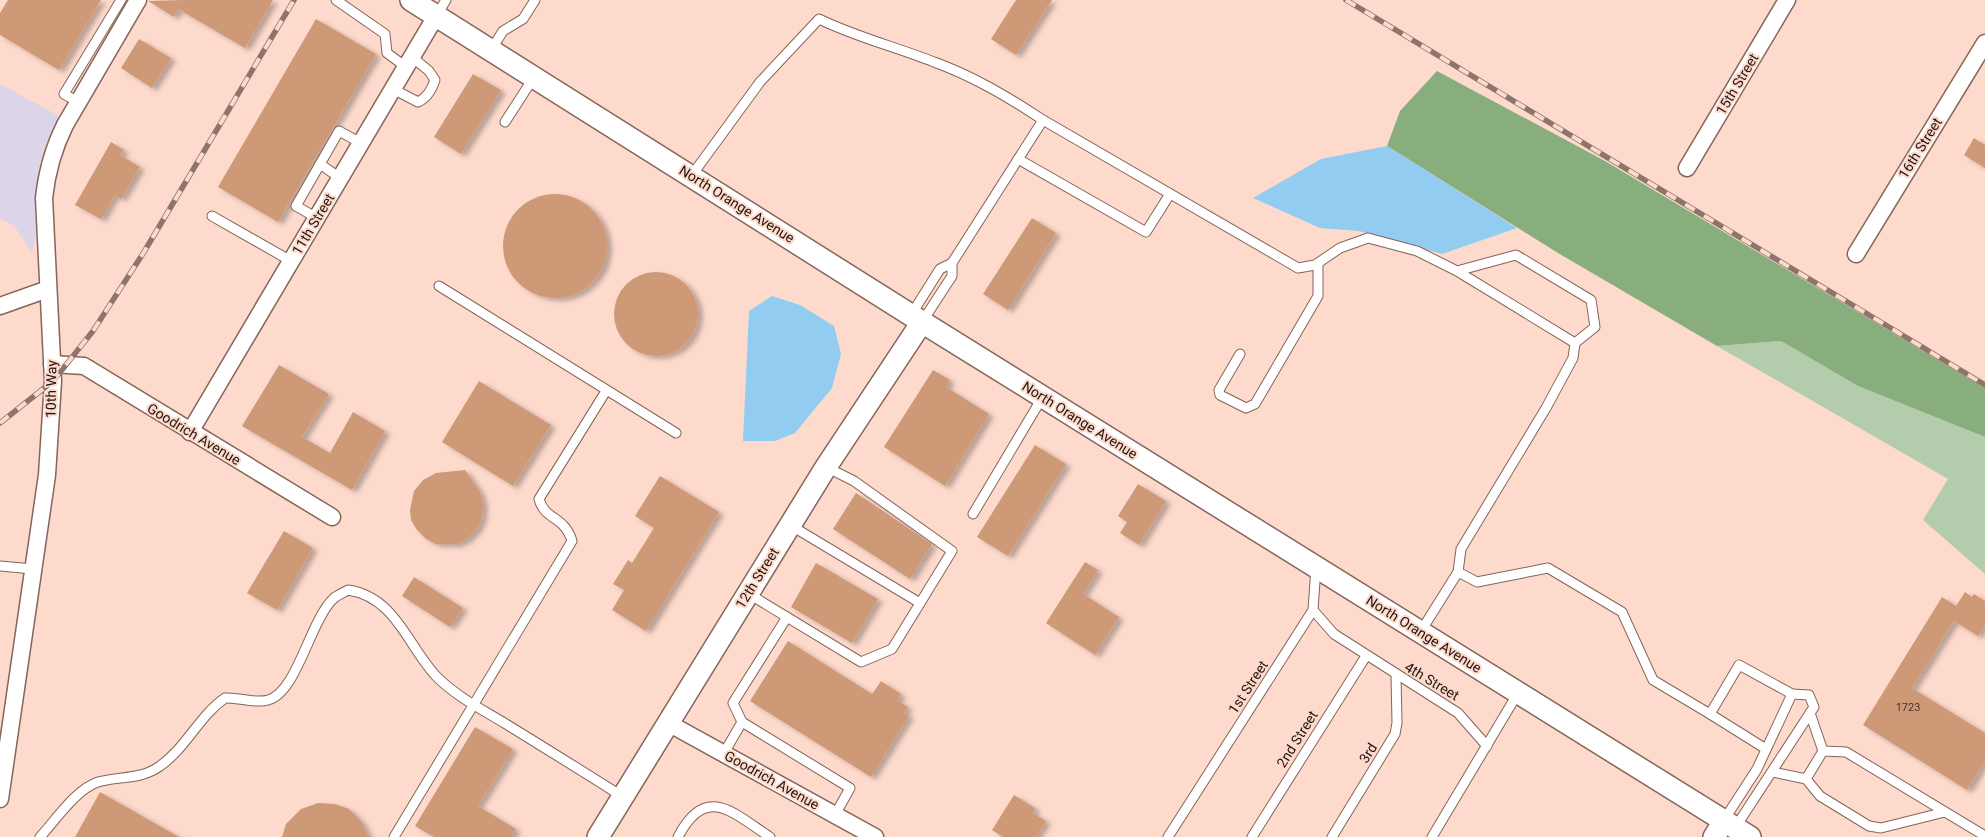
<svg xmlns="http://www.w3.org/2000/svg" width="1985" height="837" font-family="Roboto,sans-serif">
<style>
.commercial{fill:#dcd5ea}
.green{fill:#b3cdac}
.forest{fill:#89ae7e}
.water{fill:#92ccf1}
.building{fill:#cd9976;filter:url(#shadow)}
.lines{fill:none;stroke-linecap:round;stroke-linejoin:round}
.service-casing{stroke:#856559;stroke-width:11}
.minor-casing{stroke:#856559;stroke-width:19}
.tertiary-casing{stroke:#856559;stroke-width:24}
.service{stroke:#fff;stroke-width:9}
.minor{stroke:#fff;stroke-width:16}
.tertiary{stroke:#fff;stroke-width:21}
.rail-casing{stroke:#8d756c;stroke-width:5.5}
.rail{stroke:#fedacc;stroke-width:4;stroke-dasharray:11;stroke-linecap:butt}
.labels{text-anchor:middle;stroke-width:4;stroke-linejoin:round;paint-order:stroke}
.number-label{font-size:11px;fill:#4b3529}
.street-label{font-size:14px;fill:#20140f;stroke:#fedacc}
</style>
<defs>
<filter id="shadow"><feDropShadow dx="5" dy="3" stdDeviation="2.5" flood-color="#0004"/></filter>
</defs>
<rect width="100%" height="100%" fill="#fedacc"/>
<!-- commercial -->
<path class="commercial" d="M0 84 59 116 46 143 39 168 35 197 36 235 32 252 14 226 0 219Z"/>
<!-- green -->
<path class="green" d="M1781 341 1858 386 1985 437V574L1923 520 1948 479 1717 346Z"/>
<!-- forest -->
<path class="forest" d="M1437 71 1605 161 1985 388V437L1858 386 1781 341 1717 346 1558 253 1387 146 1400 111Z"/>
<!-- water -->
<g class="water">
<path d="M1387 146 1517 228 1442 254 1359 231 1320 228 1253 198 1321 159Z"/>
<path d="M772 296 800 305 834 326 841 354 832 388 795 433 775 441H743L749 311Z"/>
</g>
<!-- building -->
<g class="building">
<path d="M8 0H101L59 70 0 35V13Z"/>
<path d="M184 0H273L245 48 178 9 174 17 148 1Z"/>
<path d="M1016 0H1052L1016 55 991 39Z"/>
<path d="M316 19 376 54 278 222 218 187Z"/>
<path d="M139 39 171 58 152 88 121 68Z"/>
<path d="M473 74 501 90 461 154 434 137Z"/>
<path d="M1974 138 1985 145V168L1964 155Z"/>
<path d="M111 142 124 150 120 155 140 167 121 199 115 195 101 219 75 205Z"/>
<circle cx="555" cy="246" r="52"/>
<path d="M1032 218 1056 233 1008 310 983 294Z"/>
<circle cx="656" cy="314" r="42"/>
<path d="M279 365 329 394 302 437 330 453 353 412 385 431 352 490 242 426Z"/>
<path d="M933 370 950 380 946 387 989 414 945 486 884 447Z"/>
<path d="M479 381 551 425 513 486 442 442Z"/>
<path d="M1035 445 1066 464 1008 556 977 537Z"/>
<path d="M465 470 480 492 483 505 482 518 477 529 467 539 457 544H436L426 539 417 530 411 520 410 510 414 491 423 480 436 473Z"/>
<path d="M660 476 719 512 646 631 612 610 624 590 613 584 628 560 632 563 654 528 635 516Z"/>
<path d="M1138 484 1166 501 1139 545 1120 533 1127 522 1118 516Z"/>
<path d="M856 493 932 544 910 579 833 529Z"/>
<path d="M284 531 313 548 277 610 247 593Z"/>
<path d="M1085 562 1098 570 1083 594 1119 617 1095 655 1046 623Z"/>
<path d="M816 563 878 599 852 643 791 607Z"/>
<path d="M414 577 463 608 450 627 402 596Z"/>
<path d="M1965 592 1972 597 1974 594 1985 601V624L1978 636 1954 621 1912 688 1985 733V761L1967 790 1863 725 1942 597 1956 606Z"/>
<path d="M788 641 872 694 881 681 901 694 897 700 908 707 904 713 909 716 871 777 750 701Z"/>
<path d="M475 727 513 749 478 806 516 829 511 837H434L415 826Z"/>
<path d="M100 792 179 837H75Z"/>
<path d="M1014 795 1035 808 1033 813 1046 821 1036 837H1003L992 830Z"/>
<path d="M318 803 335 804 349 809 361 821 369 837H282L286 824 301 809Z"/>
</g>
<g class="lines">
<defs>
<g id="service">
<path d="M336 0 385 34 387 53 406 67"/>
<path d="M436 16 446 0"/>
<path d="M491 50 503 31 523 19 535 0"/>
<path d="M393 89 418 102C427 98 432 89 435 80L429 71 412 57"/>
<path d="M78 102 64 94 121 0"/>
<path d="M505 122 534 77"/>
<path d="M1018 159 1146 232 1170 194"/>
<path d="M320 164 340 178"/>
<path d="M692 175 760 82 819 19C856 37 896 47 934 62 973 76 1008 97 1043 120"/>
<path d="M212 216 291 261"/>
<path d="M317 218 296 206 339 131 361 143"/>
<path d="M952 263 1043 120 1298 268 1315 265 1340 248 1368 238 1417 251 1457 271 1575 343 1595 327 1591 300 1516 255 1457 271"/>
<path d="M439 286 676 433"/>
<path d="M911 315 940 269 952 263V276L922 322"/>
<path d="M1240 354 1219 390 1220 395 1246 408 1255 404 1318 296V264"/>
<path d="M973 514 1042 398"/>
<path d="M790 525 920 603"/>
<path d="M0 566 33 569"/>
<path d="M1458 572 1477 582 1548 568 1622 612 1653 680 1710 714 1739 665 1792 694"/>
<path d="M749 594 861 662 892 649 952 551 854 481 826 467"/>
<path d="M1313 610 1334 634 1458 713 1487 746"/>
<path d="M787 617 733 703 742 722 850 788 835 815"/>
<path d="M1421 631 1458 572 1461 549 1546 408 1573 358 1575 343"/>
<path d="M1810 713 1823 751"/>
<path d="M1710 714 1766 749"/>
<path d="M724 753 742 722"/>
<path d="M1773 772 1806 779 1820 796 1869 826 1881 828 1945 812"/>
<path d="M1806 779 1823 751 1846 752 1985 836"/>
<path d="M1724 820 1757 769 1792 694 1809 695 1814 707 1735 828"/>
<path d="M40 837C55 821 76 789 98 782 119 776 141 780 160 766 186 748 199 716 225 698 238 697 256 704 268 700 297 693 310 620 334 598 338 595 343 593 348 590 396 597 408 647 437 677 457 697 483 710 506 724 545 748 584 772 623 797"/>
<path d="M394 837 572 541C564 515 545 521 539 499L606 391"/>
<path d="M678 837C706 783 733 813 770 837"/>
<path d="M1168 837 1313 610 1316 567"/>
<path d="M1252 837 1366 656"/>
<path d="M1332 837 1395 734 1397 723 1396 675"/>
<path d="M1432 837 1518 693"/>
</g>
<g id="minor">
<path d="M1687 168 1787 0"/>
<path d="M1856 254 1985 43"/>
<path d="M0 306 48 289"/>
<path d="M52 364 84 366 332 517"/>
<path d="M190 432 436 16"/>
<path d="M668 723 875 837"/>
<path d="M0 799 47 475 53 381 44 198C47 171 53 149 65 125L138 0"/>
</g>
<g id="tertiary">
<path d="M411 0 922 322 1750 837"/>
<path d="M598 837 826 467 922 322"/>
<path d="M1714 837 1724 821"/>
</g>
</defs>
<!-- service casing -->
<use href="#service" class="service-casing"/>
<!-- minor casing -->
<use href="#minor" class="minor-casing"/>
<!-- tertiary casing -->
<use href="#tertiary" class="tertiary-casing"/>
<!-- service -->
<use href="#service" class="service"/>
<!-- minor -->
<use href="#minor" class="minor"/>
<!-- tertiary -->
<use href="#tertiary" class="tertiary"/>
<defs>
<g id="rail">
<path d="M1346 0 1985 385"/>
<path d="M0 423 53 381 93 331 144 252 294 0"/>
</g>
</defs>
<!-- rail casing -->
<use href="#rail" class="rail-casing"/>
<!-- rail -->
<use href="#rail" class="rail"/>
</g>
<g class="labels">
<!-- number labels -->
<g class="number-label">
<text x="1908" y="711">1723</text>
</g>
<!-- street labels -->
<g class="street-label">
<text transform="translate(1737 84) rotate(-59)" y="5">15th Street</text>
<text transform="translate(1920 148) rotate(-58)" y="5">16th Street</text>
<text transform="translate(737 204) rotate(32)" y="5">North Orange Avenue</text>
<text transform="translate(313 224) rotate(-59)" y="5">11th Street</text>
<text transform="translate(51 389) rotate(-89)" y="5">10th Way</text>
<text transform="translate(1080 420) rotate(32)" y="5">North Orange Avenue</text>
<text transform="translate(194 434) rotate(31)" y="5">Goodrich Avenue</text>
<text transform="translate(757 578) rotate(-58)" y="5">12th Street</text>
<text transform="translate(1424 634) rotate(32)" y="5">North Orange Avenue</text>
<text transform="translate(1432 681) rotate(31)" y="5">4th Street</text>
<text transform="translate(1248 687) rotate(-57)" y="5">1st Street</text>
<text transform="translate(1297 739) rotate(-58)" y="5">2nd Street</text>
<text transform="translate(1368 753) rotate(-58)" y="5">3rd</text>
<text transform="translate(772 780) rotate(29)" y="5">Goodrich Avenue</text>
</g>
</g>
</svg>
